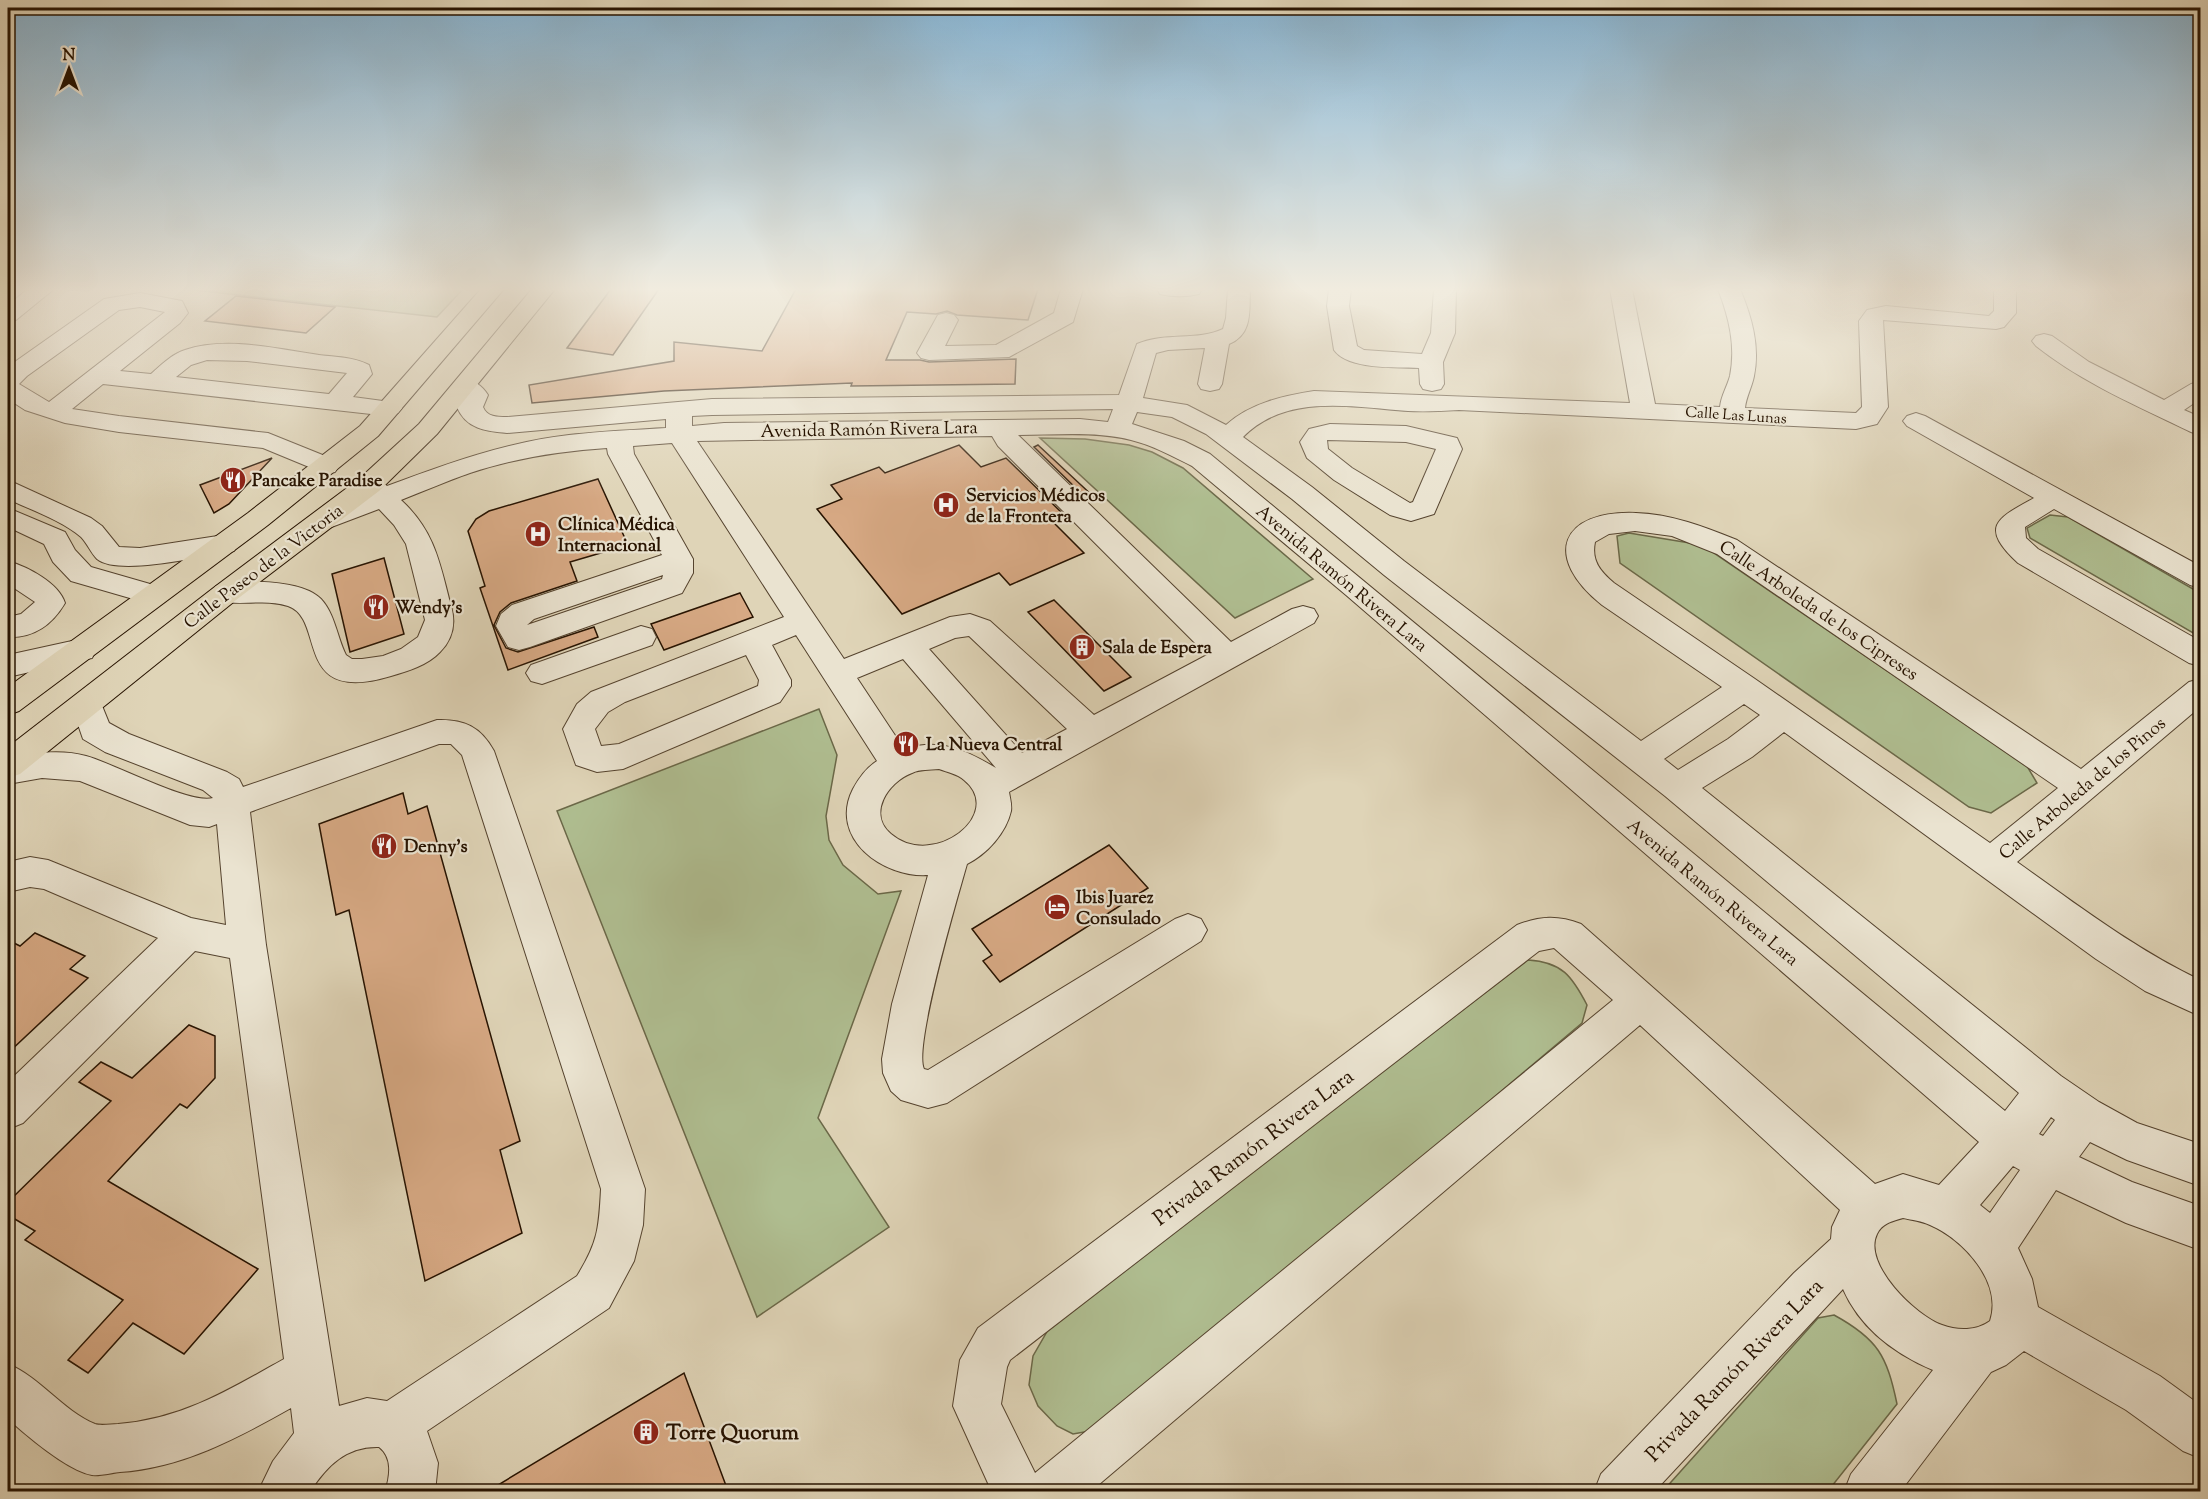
<svg xmlns="http://www.w3.org/2000/svg" width="2208" height="1499" font-family="'Sorts Mill Goudy',serif">
<style>
.green{fill:#afbd90;stroke:#6b6848;stroke-width:1.5}
.building{fill:#d7a984;stroke:#271301;stroke-width:1.5}
.lines{fill:none;stroke-linecap:round;stroke-linejoin:round}
.minor-casing{stroke:#55432e;stroke-width:2}
.major-casing{stroke:#271301;stroke-width:2}
.minor{fill:#eae3d0;fill-rule:evenodd}
.major{fill:#dfd4b7;fill-rule:evenodd}
.labels{text-anchor:middle;stroke-width:4.5;stroke-linejoin:round;paint-order:stroke}
.far-street-label{font-size:15px;fill:#271301;stroke:#eae3d0}
.street-label{font-size:18px;fill:#271301;stroke:#eae3d0}
.poi-label{font-size:18px;font-weight:bold;fill:#271301;stroke:#eae3d0;text-anchor:start}
.near-street-label{font-size:21px;fill:#271301;stroke:#eae3d0}
.near-poi-label{font-size:21px;font-weight:bold;fill:#271301;stroke:#eae3d0;text-anchor:start}
</style>
<rect width="100%" height="100%" fill="#dfd4b7"/>
<filter id="stains"><feTurbulence type="fractalNoise" baseFrequency=".00333" numOctaves="4"/><feColorMatrix values="0 0 0 0 .2 0 0 0 0 .09 0 0 0 0 .02 0 0 0 .5 -.17"/></filter>
<radialGradient id="worn" r=".72"><stop offset=".6" stop-color="#630" stop-opacity="0"/><stop offset="1" stop-color="#630" stop-opacity=".3"/></radialGradient>
<!-- green -->
<g class="green">
<path d="M185 289H463L437 317Z"/>
<path d="M1040 438 1085 439 1129 445 1152 452 1183 468 1313 579 1235 618Z"/>
<path d="M2050 515 2068 517 2200 593V637L2030 538 2027 528Z"/>
<path d="M1629 533 1702 545 2027 766 2037 783 1991 813 1969 807 1620 563 1617 536Z"/>
<path d="M819 709 837 755 826 816 829 840 843 865 878 894 901 891 818 1118 889 1227 757 1317 557 811Z"/>
<path d="M1528 960C1562 962 1572 976 1587 1005L1582 1023 1101 1429 1073 1434 1057 1426 1038 1406 1029 1385 1033 1356 1052 1323Z"/>
<path d="M1834 1315C1878 1339 1887 1356 1897 1404L1828 1491H1663L1818 1318Z"/>
</g>
<!-- building -->
<g class="building">
<path d="M611 289H659L613 355 567 348Z"/>
<path d="M796 289H1038L1028 320 957 315 947 311 936 314 907 312 886 360H920L929 362 1016 359 1015 384 851 386 852 383 664 391 532 403 529 385 674 361V342L762 351Z"/>
<path d="M236 296 335 307 306 333 205 321Z"/>
<path d="M959 445 981 467 1006 458 1061 512 1049 518 1084 553 1010 585 999 573 902 614 817 509 842 499 831 485 879 467 885 473Z"/>
<path d="M1038 445 1095 498 1089 501 1034 447Z"/>
<path d="M272 458 229 504 214 513 200 485Z"/>
<path d="M598 479 628 545 570 562 577 581 511 603 500 612 494 625 506 648 518 652 594 627 598 637 508 670 480 588 485 586 468 531 476 519 489 511Z"/>
<path d="M384 558 404 634 350 652 332 574Z"/>
<path d="M740 593 753 617 664 650 651 624Z"/>
<path d="M1054 600 1131 677 1104 691 1028 612Z"/>
<path d="M403 793 408 814 427 806 520 1141 500 1150 522 1233 425 1281 349 910 336 915 319 824Z"/>
<path d="M1109 845 1148 888 1000 982 983 961 992 955 972 929Z"/>
<path d="M35 933 85 956 70 969 88 978 8 1053V940L20 946Z"/>
<path d="M189 1025 215 1036V1078L187 1108 180 1104 108 1181 258 1269 184 1354 133 1323 88 1373 68 1360 123 1300 25 1240 35 1231 8 1215V1202L111 1101 79 1082 101 1062 132 1078Z"/>
<path d="M684 1373 728 1491H488Z"/>
</g>
<g class="lines">
<defs>
<g id="minor">
<path d="M28 289H54L16 320 8 322V305Z"/>
<path d="M1061 289H1083L1073 322 1009 357 929 360 921 358 917 353 938 315 946 313 954 315 958 320 945 346 996 345 1054 313Z"/>
<path d="M1157 289H1202L1199 294C1187 297 1172 297 1160 294Z"/>
<path d="M1228 289H1250C1249 311 1253 334 1229 344L1222 384 1219 389 1210 391 1201 389 1198 384 1205 348 1168 350 1156 353 1143 398 1187 405 1226 425C1250 403 1283 396 1314 391L1630 403 1610 289H1632L1655 404 1720 407C1721 396 1727 387 1730 376 1736 345 1729 318 1718 289H1740C1752 318 1760 346 1754 376 1752 387 1746 397 1745 408L1856 413 1862 407 1859 321 1867 310 1886 306 1989 316 1994 311V289H2016V313L2004 327 1996 329 1883 320 1888 407 1877 424 1856 429 1459 410C1442 411 1425 412 1408 411 1352 407 1286 393 1243 437L1312 487 1404 561 1641 741 1722 687 1602 605C1542 557 1560 510 1636 513 1671 514 1705 527 1737 540L2081 769 2189 682 2200 679V707L2017 862C2076 904 2135 949 2200 980V1016L2145 991 2096 959 1784 732 1752 757 1702 788 2061 1076 2099 1102 2137 1123 2200 1144V1186L2127 1160 2090 1142 2079 1157 2132 1182 2200 1206V1250L2126 1223 2056 1190 2018 1248 2032 1279 2038 1307 2160 1376 2200 1405V1458L2183 1451 2126 1410 2024 1351 2006 1365 1991 1372 1900 1492H1844L1851 1474 1933 1370C1895 1354 1860 1328 1843 1289L1654 1492H1594L1601 1474 1794 1273 1831 1239 1832 1227 1840 1210 1640 1025 1090 1492H992L953 1406 960 1360 978 1328 1517 925C1540 916 1558 915 1581 924L1875 1184 1903 1174 1939 1185 1979 1142 1346 595 1192 466C1172 456 1152 445 1131 440 1097 431 1053 435 1018 435L1231 642 1292 609 1303 606 1314 609 1318 616 1314 623 1009 792C1010 798 1012 805 1011 811 1006 833 987 854 967 864 958 896 913 1047 924 1069L928 1070 1175 919 1188 914 1201 919 1207 930 1201 941 947 1103 928 1108 901 1100 891 1091 883 1073 882 1059 892 1004 928 875C883 878 828 838 853 789 859 778 866 768 877 761L796 635 772 645 791 680V686L780 702 623 769 597 772 576 765 563 729 577 704 591 692 784 617 672 443 633 446 634 454 693 559V573L682 593 530 647 519 650 508 647 496 626 501 614 512 605 662 555 608 454 607 448C561 451 515 458 470 473 447 481 424 491 401 500 435 531 440 564 451 606 456 623 453 639 440 652 428 665 408 671 391 676 291 706 327 619 288 606 265 598 239 607 216 600L211 593 216 586C240 579 302 579 321 599 335 614 337 637 346 655L352 659H362L383 656 401 649 418 637 425 620 406 544 394 525 379 509 321 531 311 528 307 522 311 516 364 495 356 485 359 479C372 476 377 478 387 486 446 464 506 442 569 435 602 431 634 430 666 428V419L507 433C486 431 466 429 457 407L463 397 453 386 456 381C470 377 480 383 488 395L483 407C487 417 497 417 507 417L712 399 1119 395 1137 344C1165 332 1198 341 1223 329L1226 318ZM1113 409 1108 422 1080 419 724 423 692 426V416L712 415ZM1137 412 1172 417 1206 434 1292 499 1384 575 1665 796 2019 1093 2005 1111 1210 454 1184 441 1132 424ZM992 436 998 446 1207 655 1094 715 990 621 970 614 950 617 844 659 697 441ZM1635 531 1672 536 1717 554 2058 788 1990 843 1755 679 1614 583C1601 572 1591 561 1595 542L1609 534ZM663 575 662 579 527 625 534 619ZM969 636 1067 729 1022 753 929 649 955 638ZM746 655 759 680 758 686 619 744 601 746 595 729 608 712 625 702ZM903 659 996 768C966 750 941 738 904 749L857 678ZM1744 704 1760 715 1728 739 1678 770 1664 759ZM939 769C947 772 958 774 964 780 1006 814 933 870 891 834 867 814 888 782 912 773 920 769 930 770 939 769ZM1554 948 1613 1000 1035 1473 1001 1404 1007 1367 1010 1360 1539 951ZM2051 1117 2055 1120 2043 1136 2039 1134ZM2013 1166 2020 1170 1990 1213 1980 1205ZM1903 1218C1912 1220 1922 1221 1930 1225 1963 1239 2003 1282 1990 1321 1976 1331 1958 1331 1942 1325 1916 1316 1862 1264 1877 1234 1882 1223 1893 1221 1903 1218Z"/>
<path d="M1329 289H1351L1349 306 1357 346 1364 350 1422 354 1431 333 1434 289H1456L1455 333 1443 362 1444 384 1441 389 1432 391 1423 389 1420 384 1419 368C1396 367 1348 370 1334 350L1327 306Z"/>
<path d="M140 293 182 301 188 313 180 323 120 371 151 374C161 365 172 354 185 350 226 336 277 349 319 355 335 357 354 357 369 365L372 374 353 397 398 403 402 408 398 413 389 416 103 384 72 409 119 416 268 433 335 460 339 466 335 472 326 474 263 448 119 432 65 423 25 410 8 399 9 366 104 299ZM140 307 165 312 49 402 19 384 27 376 119 310ZM207 360 247 361 347 373 329 394 176 377 191 365Z"/>
<path d="M2044 334 2052 336 2089 362 2164 400 2191 384 2200 382V399L2184 410 2200 417V435L2191 432C2137 406 2083 383 2036 346L2032 341 2036 336Z"/>
<path d="M1916 413 1925 416 2200 566V588L2190 585 2054 509 2025 527 2026 538 2038 549 2200 641V666L2189 663 2018 563C1978 526 1998 518 2034 498L1907 426 1903 421 1907 416Z"/>
<path d="M1330 424 1406 426 1457 438 1462 449 1434 514 1411 521 1390 515 1334 480 1307 458 1300 442 1309 429ZM1327 440 1406 442 1436 449 1413 502 1410 503 1352 468 1328 449Z"/>
<path d="M8 480 91 518 102 526 119 547 140 548 224 535 234 537 238 544 234 551 224 553C197 557 118 576 97 559 91 553 87 543 81 537 61 520 31 510 8 499Z"/>
<path d="M8 508 65 532 75 550 91 567 164 588 169 595 164 602 154 605 71 581 53 562 44 544 8 527Z"/>
<path d="M8 561C28 567 59 583 65 603 52 625 34 638 8 637V617L21 614 35 602 8 584Z"/>
<path d="M641 626 652 629 656 637 652 645 542 684 531 681 526 673 531 665Z"/>
<path d="M81 639 92 642 96 650 92 658 8 677V655Z"/>
<path d="M87 692 98 696 109 723 129 734 227 772 239 779 243 787 437 720C464 719 481 727 494 751L645 1189 643 1225 634 1261 609 1308 427 1431 438 1463 435 1492H385C390 1476 393 1458 379 1447 347 1446 327 1465 310 1492H258L273 1461 294 1433 291 1408C238 1438 182 1468 120 1472 111 1473 100 1476 92 1475 68 1471 26 1435 8 1419V1364C41 1378 62 1410 95 1424 101 1426 111 1424 118 1424 182 1419 229 1390 284 1359L230 958 195 951 23 1123 8 1129V1082L158 938 44 889 30 887 8 892V862L30 857 48 860 191 918 226 925 217 824 209 827 190 825 80 781 42 778 8 784V758C33 753 61 749 86 756 113 763 190 805 213 798L203 790 105 752 83 739 71 704 76 696ZM439 744H451L462 755 601 1189C599 1228 598 1242 577 1276L387 1401 367 1398 339 1406 266 945 250 812Z"/>
</g>
<g id="major">
<path d="M481 289H504L378 436 268 525 19 711 8 715V687L248 513 360 426Z"/>
<path d="M532 289H555L437 434 379 491 236 600 20 774 8 778V747L216 586 359 479 419 424Z"/>
</g>
</defs>
<!-- minor casing -->
<use href="#minor" class="minor-casing"/>
<!-- major casing -->
<use href="#major" class="major-casing"/>
<!-- minor -->
<use href="#minor" class="minor"/>
<!-- major -->
<use href="#major" class="major"/>
</g>
<!-- sky -->
<linearGradient id="sky" x2="0" y2="1"><stop stop-color="#87b5d4"/><stop offset="0.58" stop-color="#f1ecdf"/><stop offset="1" stop-color="#f1ecdf" stop-opacity="0"/></linearGradient>
<rect width="2208" height="499" fill="url(#sky)"/>
<!-- icons -->
<defs>
<symbol id="restaurant-disc" viewBox="-11 -11 22 22"><circle r="9.5" fill="#8f2418" stroke="#eae3d0"/><path d="M-5-6h1v4h1v-4h1v4h1v-4h1v5L-1.5 .5V6h-2V.5L-5-1ZM5-6V6H3V1.5H1.5Q1.5-4 5-6Z" fill="#fff"/></symbol>
<symbol id="hospital-disc" viewBox="-11 -11 22 22"><circle r="9.5" fill="#8f2418" stroke="#eae3d0"/><path d="M-5-5h3v3.5h4V-5h3V5h-3V1.5h-4V5h-3Z" fill="#fff"/></symbol>
<symbol id="building-disc" viewBox="-11 -11 22 22"><circle r="9.5" fill="#8f2418" stroke="#eae3d0"/><path d="M-4-6H4V6H1V3H-1V6H-4ZM-2.5-4.3h1.7v1.8h-1.7ZM.8-4.3h1.7v1.8H.8ZM-2.5-1h1.7V.8h-1.7ZM.8-1h1.7V.8H.8Z" fill="#fff"/></symbol>
<symbol id="hotel-disc" viewBox="-11 -11 22 22"><circle r="9.5" fill="#8f2418" stroke="#eae3d0"/><path d="M-6-4.5h1.5V1H6V5H4.5V3h-9V5H-6ZM-4 0a1.8 1.8 0 1 1 3.6 0ZM.5 0V-2.5h3Q6-2.5 6 0Z" fill="#fff"/></symbol>
</defs>
<g fill-rule="evenodd">
<use href="#restaurant-disc" x="218" y="465" width="30" height="30"/>
<use href="#hospital-disc" x="931" y="490" width="30" height="30"/>
<use href="#hospital-disc" x="523" y="519" width="30" height="30"/>
<use href="#restaurant-disc" x="361" y="592" width="30" height="30"/>
<use href="#building-disc" x="1067" y="632" width="30" height="30"/>
<use href="#restaurant-disc" x="891" y="729" width="30" height="30"/>
<use href="#restaurant-disc" x="369" y="831" width="30" height="30"/>
<use href="#hotel-disc" x="1042" y="892" width="30" height="30"/>
<use href="#building-disc" x="631" y="1417" width="30" height="30"/>
</g>
<g class="labels">
<!-- far-street labels -->
<g class="far-street-label">
<text transform="translate(1736 415) rotate(4)" y="5">Calle Las Lunas</text>
</g>
<!-- street labels -->
<g class="street-label">
<text transform="translate(869 429) rotate(-1)" y="6">Avenida Ramón Rivera Lara</text>
<text transform="translate(263 566) rotate(-37)" y="6">Calle Paseo de la Victoria</text>
<text transform="translate(1342 578) rotate(40)" y="6">Avenida Ramón Rivera Lara</text>
<text transform="translate(1819 610) rotate(34)" y="6">Calle Arboleda de los Cipreses</text>
<text transform="translate(2082 788) rotate(-40)" y="6">Calle Arboleda de los Pinos</text>
<text transform="translate(1713 892) rotate(40)" y="6">Avenida Ramón Rivera Lara</text>
</g>
<!-- poi labels -->
<g class="poi-label">
<text x="252" y="486">Pancake Paradise</text>
<text x="966" y="501">Servicios Médicos<tspan x="966" dy="21">de la Frontera</tspan></text>
<text x="558" y="530">Clínica Médica<tspan x="558" dy="21">Internacional</tspan></text>
<text x="395" y="613">Wendy's</text>
<text x="1102" y="653">Sala de Espera</text>
<text x="926" y="750">La Nueva Central</text>
<text x="404" y="852">Denny's</text>
<text x="1076" y="903">Ibis Juarez<tspan x="1076" dy="21">Consulado</tspan></text>
</g>
<!-- near-street labels -->
<g class="near-street-label">
<text transform="translate(1253 1147) rotate(-37)" y="7">Privada Ramón Rivera Lara</text>
<text transform="translate(1734 1370) rotate(-46)" y="7">Privada Ramón Rivera Lara</text>
</g>
<!-- near-poi labels -->
<g class="near-poi-label">
<text x="666" y="1439">Torre Quorum</text>
</g>
</g>
<!-- margin -->
<rect width="2208" height="1499" fill="none" stroke="#dfd4b7" stroke-width="30"/>
<rect x="9" y="9" width="2190" height="1481" fill="none" stroke="#271301" stroke-width="3"/>
<rect x="15" y="15" width="2178" height="1469" fill="none" stroke="#271301" stroke-width="1.5"/>
<!-- north arrow -->
<g transform="translate(69 69)" stroke="#eae3d0" stroke-width="4.5" paint-order="stroke">
<path d="M0-4.5L10 22L0 15L-10 22Z" fill="#271301"/>
<text y="-9" font-size="16" font-weight="bold" text-anchor="middle" fill="#271301">N</text>
</g>
<rect width="100%" height="100%" filter="url(#stains)"/>
<rect width="100%" height="100%" fill="url(#worn)"/>
</svg>
